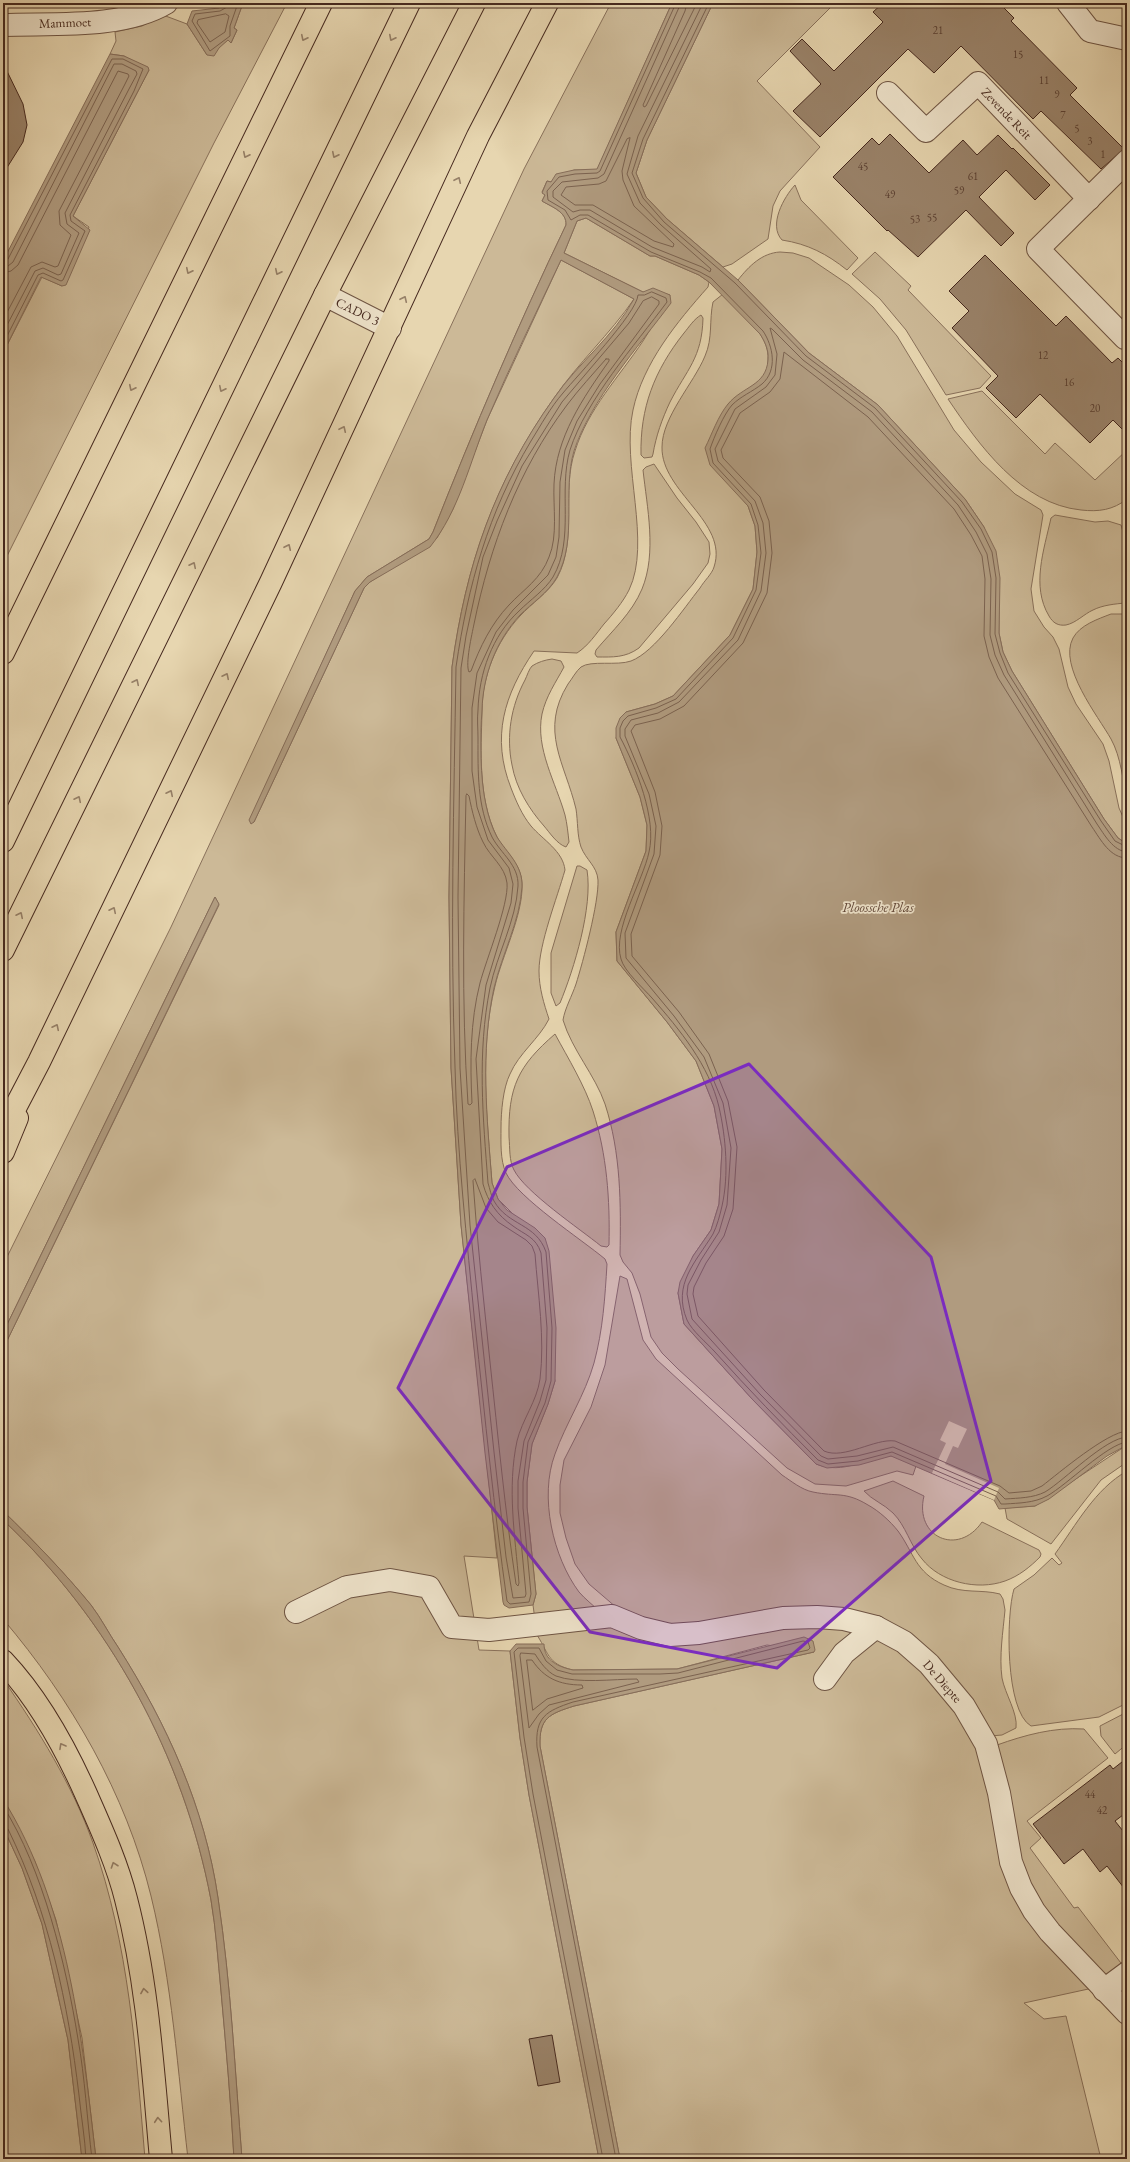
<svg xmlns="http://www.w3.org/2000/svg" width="1130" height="2162" font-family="'EB Garamond',serif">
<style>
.green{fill:#ccb997;stroke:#89715b}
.water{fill:#b09b7f;stroke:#866d59}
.pier{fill:#e7d6b0}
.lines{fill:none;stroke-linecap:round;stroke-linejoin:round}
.shore{stroke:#7b624f;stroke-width:1}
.building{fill:#9a836a;stroke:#46291f}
.minor-casing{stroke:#6e5443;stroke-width:24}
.highway-casing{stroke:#46291f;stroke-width:24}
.minor{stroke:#efe4cc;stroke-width:22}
.highway{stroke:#e7d6b0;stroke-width:22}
.oneway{stroke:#968068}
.marked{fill:#7b2cbf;fill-opacity:0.2;stroke:#7b2cbf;stroke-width:3;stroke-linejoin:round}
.labels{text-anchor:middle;stroke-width:3.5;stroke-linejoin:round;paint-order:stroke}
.number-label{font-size:11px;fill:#5b4032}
.street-label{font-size:13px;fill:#46291f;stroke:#efe4cc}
.water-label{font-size:14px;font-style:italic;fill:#604637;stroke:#efe4cc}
</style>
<rect width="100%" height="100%" fill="#e7d6b0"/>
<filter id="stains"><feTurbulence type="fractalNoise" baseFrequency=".005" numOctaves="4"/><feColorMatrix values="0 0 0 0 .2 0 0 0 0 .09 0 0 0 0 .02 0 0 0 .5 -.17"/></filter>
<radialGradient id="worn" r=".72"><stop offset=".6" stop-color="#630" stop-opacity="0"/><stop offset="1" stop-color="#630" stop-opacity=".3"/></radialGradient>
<!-- green -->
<g class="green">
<path d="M243 3H287L214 143 3 564V353L42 277 62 286 89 227 73 216 149 70 124 56 110 54 116 41 115 32 142 26 163 15 187 24 207 55 228 40 231 43 237 30 234 28Z"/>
<path d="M611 3H672L597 170H574L551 182 547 181 542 192 545 195 542 201C552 207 567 212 566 225 518 325 474 428 433 532L429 539 367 577 355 591 250 820 251 823 254 822 364 588 370 582 437 538 453 509 487 420 561 260 634 299C610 334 578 363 554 398 494 483 466 565 452 667L449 897 451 1068 461 1225 497 1558 464 1556 479 1650 510 1651 520 1738 529 1795 599 2159H242C235 2072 231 1984 218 1898 205 1808 167 1724 118 1647 109 1634 101 1618 91 1605 64 1572 34 1541 3 1511V1349L219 905 215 897 3 1333V1265L171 927 524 169Z"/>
<path d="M713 3H835L757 81 820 147 780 191 773 206 768 239 732 264 723 267 667 219 646 197 636 173 647 140Z"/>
<path d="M795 185 801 200 858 258 847 270C827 254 808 244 782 240 768 225 784 197 795 185Z"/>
<path d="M586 218 650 256H655L699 275 709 282 708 287C677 322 643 363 633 410 621 465 652 542 629 590 623 602 613 614 604 624 596 634 588 646 577 653L534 651C504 695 491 737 511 788 516 801 522 815 531 826 543 840 563 851 565 870 557 898 539 944 539 971 539 988 544 1004 549 1019 539 1039 519 1053 510 1074 503 1088 501 1112 501 1128 501 1142 500 1160 506 1173 518 1198 581 1239 605 1259L607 1264C605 1297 603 1330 594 1363 585 1395 566 1423 555 1454 539 1497 553 1557 579 1592 585 1599 593 1605 599 1611L535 1620 533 1605 536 1594 527 1507V1482L532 1444 548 1404 555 1381 518 1219 498 1199 492 1183C487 1118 479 1051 495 986 502 956 523 915 522 885 522 863 504 852 496 835 478 797 481 752 482 712 482 676 496 642 520 616 532 603 548 593 557 578 578 539 561 492 575 451 588 409 619 377 643 341 653 326 661 310 670 295L662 293 643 292 564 253 577 221Z"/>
<path d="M780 252 793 253 809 258 849 285 873 307 897 336 954 430 981 462 1015 494 1041 510 1043 515 1031 589 1034 611 1044 627 1053 637 1059 649 1068 687 1076 704 1103 744 1109 761 1119 808 1127 826V844L1118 838 1104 819 1012 671 1003 652 999 633V612L984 527 965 499 878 405 809 353 738 280C749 266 762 253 780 252Z"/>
<path d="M875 252 911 286 908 290 991 376 980 388 946 395 906 330 880 299 852 274Z"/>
<path d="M723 294C739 315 770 331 768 361 768 369 766 374 760 380 751 388 738 395 728 404L735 490 748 506 755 526 757 552 753 589 730 635 673 696 655 704 626 712 616 738 640 797 647 825 646 851 616 932 617 961 667 1022 696 1061 714 1106 722 1149 719 1204 711 1230 693 1256 678 1293 684 1324 753 1400 816 1464C844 1475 864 1458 890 1456 897 1455 909 1463 916 1466L913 1475 897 1471 846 1486 815 1484 787 1468 678 1369 662 1353 651 1337 640 1294 632 1273 623 1262 620 1255C621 1204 621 1153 605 1104 595 1075 572 1050 563 1020 565 1008 572 996 576 984 583 962 599 902 598 880 597 866 586 860 581 847 577 835 578 822 576 809 565 763 539 731 568 684 572 679 576 671 581 667 591 660 617 666 631 661 655 652 684 608 700 588 704 581 712 574 714 567 729 522 661 492 662 447 662 417 694 383 705 356 713 338 709 320 713 302Z"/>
<path d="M701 315 703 318C702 358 687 369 670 402 662 419 656 436 653 454L652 457 644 458 641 455C640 408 654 371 684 333 689 327 694 319 701 315Z"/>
<path d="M982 391 1045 454 1055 443 1095 480 1127 450V499C1113 510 1099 512 1081 510 1021 504 979 445 948 399Z"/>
<path d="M654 464 677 498 696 522 709 542 710 554 708 563 693 584 639 648C625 658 613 657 597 657L595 654 596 650C612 631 632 613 642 589 657 553 647 507 643 470L646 467Z"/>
<path d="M1055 515 1095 522 1108 521 1121 525 1127 546 1125 603C1115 604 1103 605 1093 610 1084 614 1076 623 1066 625 1058 626 1053 623 1049 616 1031 586 1044 550 1051 518Z"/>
<path d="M1111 614H1127V801C1123 781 1121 757 1111 739 1098 716 1058 666 1073 638 1080 625 1098 619 1111 614Z"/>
<path d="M552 659 561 661 564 667C556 682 546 696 542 714 535 748 556 783 565 815 567 823 568 833 569 842L566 847C557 844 550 833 544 826 529 809 516 788 512 765 506 736 511 706 525 680 527 676 529 669 532 666 538 662 545 660 552 659Z"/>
<path d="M577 866H580L587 870C593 907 574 969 560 1003L556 1006 551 993V953Z"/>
<path d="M555 1034C568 1058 585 1086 593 1111 607 1155 610 1199 609 1245L607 1247 601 1246C580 1229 525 1192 514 1170 509 1161 510 1148 509 1137 508 1087 518 1066 555 1034Z"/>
<path d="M620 1276 627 1279 643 1340 656 1359 782 1475C791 1481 802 1490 813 1492 837 1497 845 1491 868 1505 879 1511 890 1521 898 1531 914 1553 915 1572 944 1585 963 1594 981 1589 1000 1594L1003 1599 1005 1610C1003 1632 999 1656 1002 1678 1005 1694 1018 1713 1016 1728L1002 1735 990 1736 877 1621 671 1628 617 1608 589 1584 575 1564 566 1538 560 1513V1485L564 1460 591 1407 605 1365Z"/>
<path d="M1127 1445V1462L1101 1480 1051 1544 1007 1519 1005 1508 1035 1506Z"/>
<path d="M1127 1471V1703L1099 1717 1031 1726C1005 1711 1006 1615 1014 1589L1034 1575 1052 1558 1059 1565 1062 1563 1055 1554C1076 1525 1095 1489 1127 1471Z"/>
<path d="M893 1481 924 1496C914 1537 958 1557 982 1522L1039 1550 1041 1554 1040 1557C1030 1567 1019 1576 1005 1581 977 1591 940 1582 922 1559 910 1545 906 1526 893 1513 884 1504 872 1500 864 1491Z"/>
<path d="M3 1520C109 1619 184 1756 211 1900 216 1929 218 1961 221 1991 226 2047 231 2103 234 2159H188C178 2072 172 1982 151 1896 126 1794 71 1699 3 1619Z"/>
<path d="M784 1624 865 1630 848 1660 879 1636 925 1667 981 1748 1007 1863 1093 1988 1024 2003 1044 2019 1066 2016 1101 2159H620L540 1746C539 1718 549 1714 574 1706L814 1652 767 1645 677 1669 573 1670C546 1664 549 1652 535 1632L622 1625Z"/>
<path d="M3 1679C39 1731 72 1784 93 1843 129 1944 136 2053 145 2159H96L82 2038 56 1920 35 1862 3 1799Z"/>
<path d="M1127 1712V1744L1115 1754 1101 1736 1100 1726Z"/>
<path d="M1084 1729 1108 1758 1027 1821 1041 1838 1030 1848 1074 1908 1078 1907 1124 1967 1102 1976 1096 1975 1026 1884 997 1745C1025 1735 1054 1727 1084 1729Z"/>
<path d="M3 1827 22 1868 42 1924 68 2040 82 2159H3Z"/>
</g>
<!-- water -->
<g class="water">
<path d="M226 3H243L234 28 237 30 231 43 228 40 219 48 214 56 207 55 187 24 192 11 219 8Z"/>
<path d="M672 3H713L647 140 636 173 646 197 667 219 738 280 809 353 878 405 965 499 984 527 996 551 1000 578 999 633 1003 652 1012 671 1104 819 1118 838 1127 844V1445L1107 1456 1049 1499 1035 1506 999 1509 994 1500 891 1456 859 1465 827 1468 816 1464 753 1400 684 1324 678 1293 680 1282 693 1256 711 1230 719 1204 722 1149 714 1106 696 1061 667 1022 617 961 616 932 646 851 647 825 640 797 616 738V728L620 718 626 712 655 704 673 696 730 635 753 589 757 552 755 526 748 506 710 465 705 448C712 434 718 416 728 404 743 386 766 386 768 360 769 350 765 342 760 334L709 282 699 275 655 256H650L586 218 577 221 564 253 643 292 653 288 670 295 671 303C639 346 590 401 574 451 562 492 578 538 557 577 548 593 532 603 520 615 496 641 483 675 482 710 480 737 480 779 486 805 488 815 492 828 497 837 507 853 523 865 522 887 520 921 502 954 494 988 480 1052 487 1118 492 1183L498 1199 507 1210 535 1228 545 1238 549 1251 556 1328 555 1381 548 1404 532 1444 527 1482V1507L536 1594 533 1605 509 1608 504 1605 503 1602 485 1453 461 1225 451 1068 449 897 452 667C466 565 494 482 554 398 578 363 614 336 634 299L561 260C536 313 510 366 487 420 470 462 459 511 430 547L370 582 364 588 254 822 251 824 249 820 355 591 367 577 429 539 433 532C474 428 518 325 566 225 567 212 552 207 542 201L545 195 542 193 547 181 551 182 556 174 574 170 597 169Z"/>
<path d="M110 54 124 56 148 67 149 70 73 216 90 230 66 285 62 286 41 277 3 353V261Z"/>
<path d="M215 897 219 904 3 1349V1333Z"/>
<path d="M3 1511C34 1541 64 1572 91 1605 101 1618 109 1634 118 1647 167 1724 205 1808 218 1898 231 1984 235 2072 242 2159H234C231 2103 226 2047 221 1991 218 1961 216 1929 211 1900 184 1756 109 1619 3 1520Z"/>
<path d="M804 1637 813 1641 815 1650 814 1652 574 1706C549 1714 539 1718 540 1746L620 2159H599L529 1795 520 1738 510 1651 516 1644H544C544 1661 559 1667 573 1670L677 1669Z"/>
<path d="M3 1799C69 1904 82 2039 96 2159H82L68 2040 42 1924 22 1868 3 1827Z"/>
</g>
<!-- pier -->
<path class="pier" d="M949 1421 967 1429 958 1448 953 1446 945 1464 999 1488 994 1500 932 1473 946 1443 940 1440Z"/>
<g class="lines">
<!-- shore -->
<g class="shore">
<path d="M228 3 227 7 220 11 195 14 192 21 210 51 230 36V26L238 3"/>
<path d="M676 3 600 171 597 173 575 174 559 177 547 191 548 200 565 210 571 220 580 215H588L651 252 700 272 711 278 763 331C773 346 778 370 762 384 752 392 741 396 732 405 724 414 714 437 710 449L713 463 751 504 758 525 761 553 756 590 733 638 676 699 656 708 628 716 623 721 620 728V737C636 767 657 819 649 852 643 881 612 930 621 959 624 971 644 989 652 998 680 1030 709 1065 719 1107 726 1138 729 1175 722 1206 720 1215 717 1226 713 1234 696 1262 672 1284 687 1320 692 1331 707 1343 715 1352 748 1389 783 1425 818 1460L828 1464 858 1461 892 1452 996 1496 1001 1504H1005C1019 1503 1034 1503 1047 1496 1067 1485 1107 1444 1127 1442"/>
<path d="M681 3 604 174 598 178 562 182 553 191V197L573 212 580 210H590L652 247 702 267 710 272 711 269 661 225 640 203 627 174 638 136 703 3"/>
<path d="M687 3 685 11 643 105 644 107 646 106 697 3"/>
<path d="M709 3 643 139 632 173 643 198 664 222 735 283 806 356 875 408 962 502 981 529 992 552 996 578 995 634 1000 653 1008 673 1101 821 1115 841 1127 847"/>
<path d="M226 14 229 16 225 32 210 42 197 23 198 20Z"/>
<path d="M630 138 622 171 623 180 634 206 674 244 673 247 654 241 593 205H575L561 195 566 187 599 184 606 181 627 139Z"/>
<path d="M3 262 8 259 112 59H123L143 69 134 91 70 215 71 221 85 231 63 280 61 281 43 273 38 275 3 344"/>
<path d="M3 267 8 266 13 262 114 64H122L136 71 137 74 129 89 65 213 67 224 79 233 61 274 58 275 43 268 35 271 3 333"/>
<path d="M3 273 11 271 18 265 118 71 128 74 129 76 124 86 59 211 60 225 71 235 58 266 55 267 42 262 31 267 3 320"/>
<path d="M652 292 666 298 667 302C635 345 586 400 570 450 558 491 575 539 553 577 545 590 530 600 519 611 492 636 479 673 478 710 477 719 478 729 478 738 478 772 477 806 492 837 501 854 519 865 518 886 516 921 497 954 490 988 477 1053 483 1118 488 1183 490 1189 491 1196 494 1201 508 1226 536 1223 546 1252L552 1328 551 1381 545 1403 528 1442 523 1482V1508L531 1594 529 1602 510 1604 507 1601C494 1509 485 1417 475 1325 467 1239 457 1153 455 1067 450 934 454 801 456 667 468 585 488 513 531 441 541 425 550 408 563 393 577 376 637 313 638 295H644Z"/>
<path d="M652 297 659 301V304L600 384 577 421 565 450 560 482 559 537 556 557 548 575 513 610 496 632 477 673 472 708V771L477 807 488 840 509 868 513 884 511 903 486 985 476 1059 483 1184C488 1202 497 1215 513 1226 525 1235 536 1237 541 1253L547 1328 546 1380 540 1401 524 1441 518 1481V1508L526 1594 525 1597 513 1598 506 1557 494 1452 470 1225 460 1068 458 897 461 668 466 636 483 557 497 521 522 466 562 402 629 323 643 301Z"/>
<path d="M606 359H609V361C583 398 556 437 554 484 553 507 558 536 549 557 541 579 524 589 509 605 491 624 480 647 471 671L469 672C465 664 472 634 474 624 490 546 518 470 567 405 579 389 593 374 606 359Z"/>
<path d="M467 794 469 796C472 811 476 828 483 842 490 857 505 866 507 883 509 904 486 960 480 983 470 1022 470 1063 472 1103L470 1105 468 1104C461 1002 464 898 466 796Z"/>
<path d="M1127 852C1113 851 1104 834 1097 824L1004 675 995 655 990 635 991 579 987 554 976 532 958 505 872 412 803 360 772 329 770 328 777 354 775 375 766 387 735 409 715 449 718 461 755 501 763 523 766 553 761 591 738 640 679 702 658 713 631 720 625 729V736L649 794 656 826 654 854 625 933 626 958 674 1016 704 1057 723 1103 731 1148 727 1205 719 1232 701 1260 688 1285 687 1294 692 1319 760 1394 821 1456 828 1459 857 1456 893 1447 998 1492 1005 1499C1019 1498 1033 1498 1045 1492 1065 1480 1105 1438 1127 1437"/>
<path d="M1127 858C1110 858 1101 840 1092 827L998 678 989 657 984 636 985 579 982 556 971 535 954 509 868 417 784 352 780 379 770 392 740 413 721 450 723 458 760 497 769 521 772 553 767 593 743 643 684 706 660 719 635 725 631 731 655 792 662 826 660 855 631 934 632 956 679 1012 709 1054 728 1101 737 1147 733 1209 724 1236 706 1263 694 1287 693 1294 698 1316 764 1390 824 1451C844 1460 875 1438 895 1441L1000 1486 1009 1493 1031 1491 1042 1486C1059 1473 1107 1432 1127 1431"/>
<path d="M475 1179 486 1208 498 1222 526 1240 532 1246 535 1254C538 1295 545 1338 540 1379 537 1401 522 1420 517 1441 507 1488 515 1536 519 1583L518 1586 516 1584C505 1510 498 1436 490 1362 484 1302 477 1242 473 1181Z"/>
<path d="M521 1653 535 1654C540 1662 547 1672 556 1676 577 1684 614 1679 637 1679L639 1682 549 1705 539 1714 529 1728 520 1656Z"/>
<path d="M527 1660H532C544 1678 559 1685 582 1685L583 1688 547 1699 533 1710Z"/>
<path d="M3 1806C43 1869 66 1965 78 2039 85 2078 87 2119 92 2159"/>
<path d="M3 1827 8 1829C49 1913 68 2003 79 2095 81 2116 85 2138 86 2159"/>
<path d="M603 2159 533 1794 524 1737 514 1652 518 1648H539L546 1661 557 1670 572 1674H660L678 1673 803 1641 808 1642 810 1648 808 1650 573 1702C546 1711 535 1717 537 1747L616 2159"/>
</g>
</g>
<!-- building -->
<g class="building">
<path d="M883 3H999L1014 18 1011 21 1077 88 1070 95 1124 149 1101 169 1041 111 1033 119 961 46 934 73 908 49 820 137 793 111 821 84 790 51 802 39 834 71 883 22 873 12Z"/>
<path d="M3 63 23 104 27 125 23 142 3 174Z"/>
<path d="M890 134 929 173 963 140 977 155 998 135 1012 149 1013 148 1050 185 1035 200 1006 170 979 197 1014 233 1001 246 966 210 918 257 888 230 887 231 833 177 872 138 879 145Z"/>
<path d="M985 255 1056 326 1066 316 1112 363 1118 358 1127 367V434L1113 420 1090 443 1040 394 1016 418 986 388 998 376 952 328 969 311 949 291Z"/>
<path d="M1127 1758V1812L1115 1821 1127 1836V1892L1107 1866 1100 1872 1083 1849 1064 1864 1033 1824 1110 1765 1113 1769Z"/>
<path d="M552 2035 560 2082 538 2086 529 2039Z"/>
</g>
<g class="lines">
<defs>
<g id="minor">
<path d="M1068 3 1090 31 1127 39"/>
<path d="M3 25C54 23 122 29 166 3"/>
<path d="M888 93 926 131 978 83 1089 199"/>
<path d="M325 295 390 328"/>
<path d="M1125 338 1038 249 1127 161"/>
<path d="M296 1612 347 1587 390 1580 429 1587 452 1627 489 1630 612 1616 641 1628 670 1635 699 1633 783 1618 817 1617 844 1619 876 1627 904 1642 929 1664 964 1706 986 1744 999 1793 1011 1862 1021 1888 1034 1911 1050 1932 1127 2013"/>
<path d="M825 1679 844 1653 876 1627"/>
<path d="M1104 1990 1127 1973"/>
</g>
<g id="highway">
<path d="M3 653 321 3"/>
<path d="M3 841 409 3"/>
<path d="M3 950 325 295 474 3"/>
<path d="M3 1131 39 1062 271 582 478 136 547 3"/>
<path d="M3 1152 17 1118"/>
<path d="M3 1661C39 1699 65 1747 86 1794 101 1828 117 1863 126 1899 148 1984 153 2072 161 2159"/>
</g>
</defs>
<!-- minor casing -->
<use href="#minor" class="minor-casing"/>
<!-- highway casing -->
<use href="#highway" class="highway-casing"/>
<!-- minor -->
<use href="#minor" class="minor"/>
<!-- highway -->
<use href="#highway" class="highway"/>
</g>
<!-- one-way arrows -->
<defs><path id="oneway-chevron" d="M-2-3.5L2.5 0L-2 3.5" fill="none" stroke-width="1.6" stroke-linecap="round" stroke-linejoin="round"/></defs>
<g class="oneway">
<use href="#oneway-chevron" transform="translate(304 38) rotate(116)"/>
<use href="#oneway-chevron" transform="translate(392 38) rotate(117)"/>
<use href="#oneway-chevron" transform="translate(246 155) rotate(116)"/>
<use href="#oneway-chevron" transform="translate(335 155) rotate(116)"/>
<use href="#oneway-chevron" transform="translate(458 180) rotate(-65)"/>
<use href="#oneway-chevron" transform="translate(189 271) rotate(116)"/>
<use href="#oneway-chevron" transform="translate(278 272) rotate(116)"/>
<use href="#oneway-chevron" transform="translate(404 299) rotate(-65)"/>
<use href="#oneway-chevron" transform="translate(132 388) rotate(116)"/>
<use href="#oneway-chevron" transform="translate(222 389) rotate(116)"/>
<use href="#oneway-chevron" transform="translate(343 429) rotate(-65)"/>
<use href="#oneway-chevron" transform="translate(288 547) rotate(-65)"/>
<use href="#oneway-chevron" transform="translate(193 565) rotate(-64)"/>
<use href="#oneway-chevron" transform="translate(226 676) rotate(-64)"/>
<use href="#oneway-chevron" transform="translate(136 682) rotate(-64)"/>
<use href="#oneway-chevron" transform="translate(170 793) rotate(-64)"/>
<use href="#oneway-chevron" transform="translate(78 799) rotate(-64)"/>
<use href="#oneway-chevron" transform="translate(113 910) rotate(-64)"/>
<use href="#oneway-chevron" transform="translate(20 915) rotate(-64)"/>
<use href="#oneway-chevron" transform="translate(56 1027) rotate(-64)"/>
<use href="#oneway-chevron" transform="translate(62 1746) rotate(-119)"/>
<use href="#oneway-chevron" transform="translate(114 1865) rotate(-109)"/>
<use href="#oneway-chevron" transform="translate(144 1991) rotate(-99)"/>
<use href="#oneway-chevron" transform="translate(158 2120) rotate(-95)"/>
</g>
<!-- marked area -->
<path class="marked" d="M749 1064 931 1257 991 1481 777 1668 590 1632 398 1388 507 1167Z"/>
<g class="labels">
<!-- number labels -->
<g class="number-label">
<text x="938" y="34">21</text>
<text x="1018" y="58">15</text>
<text x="1044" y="84">11</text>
<text x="1057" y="98">9</text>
<text x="1063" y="119">7</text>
<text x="1077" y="132">5</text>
<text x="1090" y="145">3</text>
<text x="1103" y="158">1</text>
<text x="863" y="170">45</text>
<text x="973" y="180">61</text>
<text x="959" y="194">59</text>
<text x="890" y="198">49</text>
<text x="932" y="221">55</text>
<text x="915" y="223">53</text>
<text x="1043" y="359">12</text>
<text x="1069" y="386">16</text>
<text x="1095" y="412">20</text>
<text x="1090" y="1798">44</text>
<text x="1102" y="1814">42</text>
</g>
<!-- street labels -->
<g class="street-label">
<text transform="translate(65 22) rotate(-2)" y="5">Mammoet</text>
<text transform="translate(1007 113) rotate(46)" y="5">Zevende Reit</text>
<text transform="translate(358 311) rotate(26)" y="5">CADO 3</text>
<text transform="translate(943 1681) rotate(49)" y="5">De Diepte</text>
</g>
<!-- water labels -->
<g class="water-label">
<text x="878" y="912">Ploossche Plas</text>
</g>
</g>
<!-- margin -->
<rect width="1130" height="2162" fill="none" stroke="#e7d6b0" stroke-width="16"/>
<rect x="4" y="4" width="1122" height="2154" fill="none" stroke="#46291f" stroke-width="2"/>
<rect x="8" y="8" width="1114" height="2146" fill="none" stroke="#46291f"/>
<rect width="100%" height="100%" filter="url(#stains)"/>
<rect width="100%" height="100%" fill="url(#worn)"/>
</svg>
